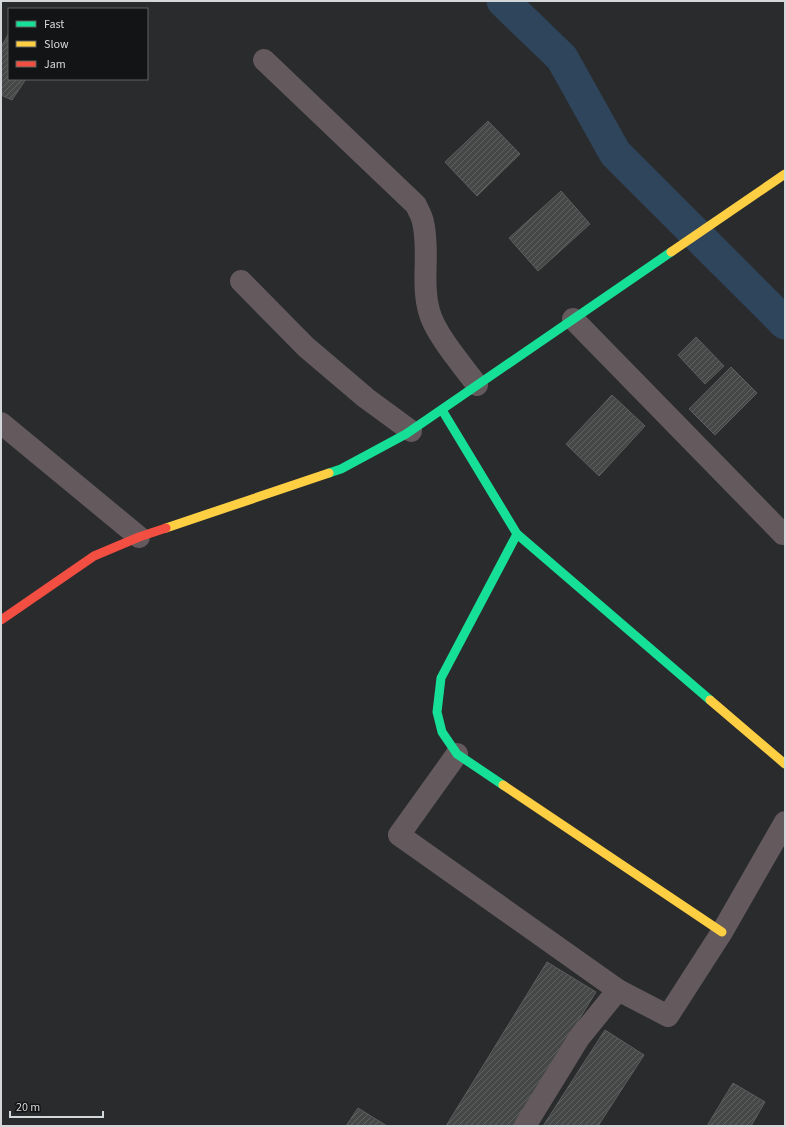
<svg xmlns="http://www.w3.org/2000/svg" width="786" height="1127" font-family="'Source Sans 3',sans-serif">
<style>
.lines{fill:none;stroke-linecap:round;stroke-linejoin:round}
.canal{stroke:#2f455b;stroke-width:33}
.building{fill:url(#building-hatch);stroke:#5d5d5d}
.street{stroke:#645a5d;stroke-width:22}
.fast{stroke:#16e098;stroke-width:9}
.slow{stroke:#ffcf43;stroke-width:9}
.jam{stroke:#f24e42;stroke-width:9}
</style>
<defs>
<pattern id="building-hatch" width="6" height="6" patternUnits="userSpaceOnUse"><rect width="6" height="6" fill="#464747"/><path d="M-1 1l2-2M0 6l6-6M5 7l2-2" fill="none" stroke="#606161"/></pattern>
</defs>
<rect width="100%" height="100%" fill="#292b2d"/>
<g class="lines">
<!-- canal -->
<path class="canal" d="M503 1 562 58 615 153 785 323"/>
</g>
<!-- building -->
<g class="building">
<path d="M9 33V79H26L12 100 1 95V47Z"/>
<path d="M488 121 520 154 477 196 445 162Z"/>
<path d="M561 191 590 224 538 271 509 238Z"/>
<path d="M696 337 724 366 705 384 678 355Z"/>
<path d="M731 367 757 393 715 435 689 409Z"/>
<path d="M612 395 645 426 599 476 566 444Z"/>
<path d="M547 962 596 992 513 1126H446Z"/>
<path d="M605 1030 644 1055 598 1126H543Z"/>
<path d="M733 1083 765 1102 751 1126H707Z"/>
<path d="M358 1108 387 1126H346Z"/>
</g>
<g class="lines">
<!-- street -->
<g class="street">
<path d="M264 60 416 205C418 210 422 216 423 222 430 251 421 282 429 311 435 334 462 365 477 385"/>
<path d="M241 281 306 347 366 398 411 431"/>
<path d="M573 319 783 534"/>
<path d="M1 423 139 537"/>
<path d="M457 754 399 835 618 990"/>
<path d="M525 1126 579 1038 618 990 668 1016 722 932 785 822"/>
</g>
<!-- fast -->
<g class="fast">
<path d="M442 410 517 534 710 700"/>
<path d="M329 473 341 469 406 434 671 252"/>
<path d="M503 785 457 754 442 732 437 712 441 678 517 534"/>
</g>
<!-- slow -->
<g class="slow">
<path d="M671 252 785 174"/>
<path d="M166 528 329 473"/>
<path d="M710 700 785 764"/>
<path d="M503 785 722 932"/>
</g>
<!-- jam -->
<path class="jam" d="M1 620 94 556 139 537 166 528"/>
</g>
<!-- border -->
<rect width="786" height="1127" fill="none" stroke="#d4d7d9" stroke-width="4"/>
<!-- legend -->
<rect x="8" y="8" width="140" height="72" fill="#121415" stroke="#606263"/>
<rect x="16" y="21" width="20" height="6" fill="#16e098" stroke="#606263"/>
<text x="44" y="28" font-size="12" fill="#d4d7d9">Fast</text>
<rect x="16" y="41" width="20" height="6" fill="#ffcf43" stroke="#606263"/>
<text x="44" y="48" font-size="12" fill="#d4d7d9">Slow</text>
<rect x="16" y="61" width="20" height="6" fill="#f24e42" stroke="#606263"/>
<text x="44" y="68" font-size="12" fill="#d4d7d9">Jam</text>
<!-- scale -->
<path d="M10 1111v6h93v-6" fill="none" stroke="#d4d7d9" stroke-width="2"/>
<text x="16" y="1111" font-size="12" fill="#d4d7d9" stroke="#121415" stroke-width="3" paint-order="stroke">20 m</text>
</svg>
